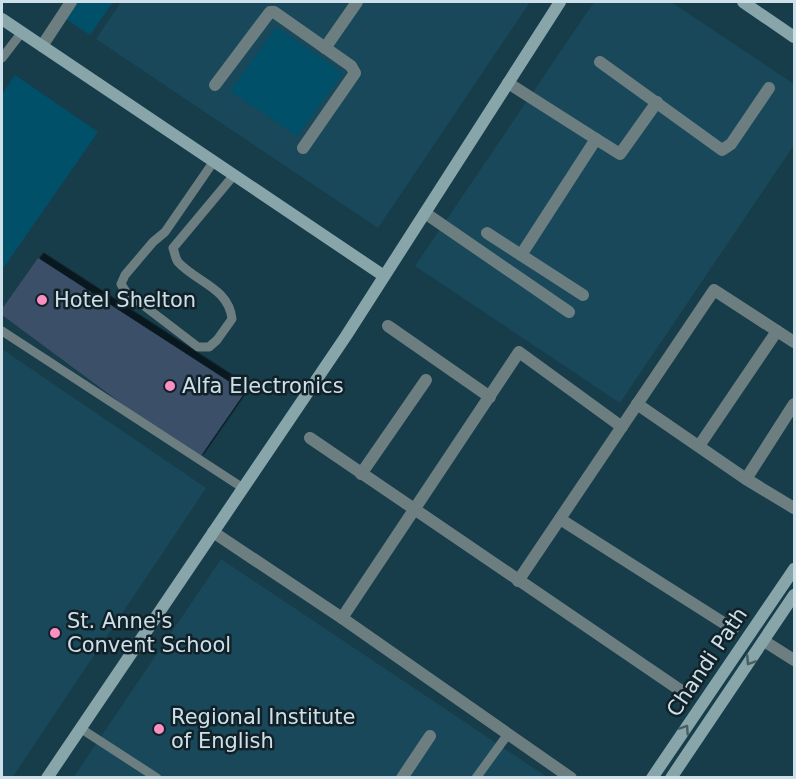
<svg xmlns="http://www.w3.org/2000/svg" width="796" height="779" font-family="'DejaVu Sans',sans-serif">
<style>
.built{fill:#19485a}
.green{fill:#015069}
.building{fill:#3a4f68;filter:url(#shadow)}
.lines{fill:none;stroke-linecap:round;stroke-linejoin:round}
.lane{stroke:#6c7e80;stroke-width:9}
.street{stroke:#6c7e80;stroke-width:12}
.secondary{stroke:#88a6a9;stroke-width:12}
.oneway{stroke:#475d62}
.poi-dot{fill:#fb8fc4;stroke:#112127;stroke-width:2}
.labels{text-anchor:middle;stroke-width:5;stroke-linejoin:round;paint-order:stroke}
.poi-label{font-size:21px;fill:#cde0e9;stroke:#112127;text-anchor:start}
.street-label{font-size:21px;fill:#cde0e9;stroke:#112127}
</style>
<defs>
<filter id="shadow"><feDropShadow dx="5.5" dy="-5.5" stdDeviation="0" flood-color="#0009"/></filter>
</defs>
<rect width="100%" height="100%" fill="#173c4a"/>
<!-- built -->
<g class="built">
<path d="M121 2H530L378 228 96 39Z"/>
<path d="M594 2H671L794 84V145L620 403 415 266Z"/>
<path d="M2 349 206 488 12 778 2 777Z"/>
<path d="M221 559 547 777 73 778Z"/>
</g>
<!-- green -->
<g class="green">
<path d="M78 2H113L90 35 66 19Z"/>
<path d="M276 27 343 73 297 136 230 91Z"/>
<path d="M15 75 98 132 2 270V94Z"/>
</g>
<!-- building -->
<path class="building" d="M38 258 245 392 198 460 2 315V309Z"/>
<g class="lines">
<!-- lane -->
<g class="lane">
<path d="M2 58 22 32"/>
<path d="M214 161 165 232 153 242 125 275 121 284 126 292 198 347H209L217 340 232 319C229 288 196 282 178 262 175 258 175 253 173 248L234 175"/>
<path d="M2 331 243 488"/>
<path d="M80 728 157 778"/>
<path d="M476 778 508 734"/>
</g>
<!-- street -->
<g class="street">
<path d="M42 46 71 2"/>
<path d="M325 48 357 2"/>
<path d="M600 62 722 150 731 144 769 88"/>
<path d="M508 83 596 139 521 255"/>
<path d="M215 85 270 12H274L351 66 355 73 303 148"/>
<path d="M596 139 620 154 657 102"/>
<path d="M425 213 569 312"/>
<path d="M487 233 583 295"/>
<path d="M388 326 490 397"/>
<path d="M637 404 746 479 794 508"/>
<path d="M310 438 680 690"/>
<path d="M699 446 777 331"/>
<path d="M361 474 426 380"/>
<path d="M746 479 794 404"/>
<path d="M560 519 733 629"/>
<path d="M213 532 342 618 571 778"/>
<path d="M518 581 714 290 794 342"/>
<path d="M342 618 519 352 622 427"/>
<path d="M764 641 794 660"/>
<path d="M402 778 430 736"/>
</g>
<!-- secondary -->
<g class="secondary">
<path d="M743 2 794 37"/>
<path d="M2 19 384 276"/>
<path d="M47 778 346 336 560 2"/>
<path d="M652 778 794 569"/>
<path d="M671 778 794 595"/>
</g>
</g>
<!-- one-way arrows -->
<defs><path id="oneway-chevron" d="M-2-3.5L2.5 0L-2 3.5" fill="none" stroke-width="1.6" stroke-linecap="round" stroke-linejoin="round" transform="scale(1.5)"/></defs>
<g class="oneway">
<use href="#oneway-chevron" transform="translate(750 661) rotate(124)"/>
<use href="#oneway-chevron" transform="translate(685 729) rotate(-56)"/>
</g>
<!-- markers -->
<g class="poi-dot">
<circle cx="42" cy="300" r="6"/>
<circle cx="170" cy="386" r="6"/>
<circle cx="55" cy="633" r="6"/>
<circle cx="159" cy="729" r="6"/>
</g>
<g class="labels">
<!-- poi labels -->
<g class="poi-label">
<text x="54" y="307">Hotel Shelton</text>
<text x="182" y="393">Alfa Electronics</text>
<text x="67" y="628">St. Anne's<tspan x="67" dy="24">Convent School</tspan></text>
<text x="171" y="724">Regional Institute<tspan x="171" dy="24">of English</tspan></text>
</g>
<!-- street labels -->
<g class="street-label">
<text transform="translate(707 662) rotate(-56)" y="7">Chandi Path</text>
</g>
</g>
<!-- border -->
<rect width="796" height="779" fill="none" stroke="#cde0e9" stroke-width="6"/>
</svg>
